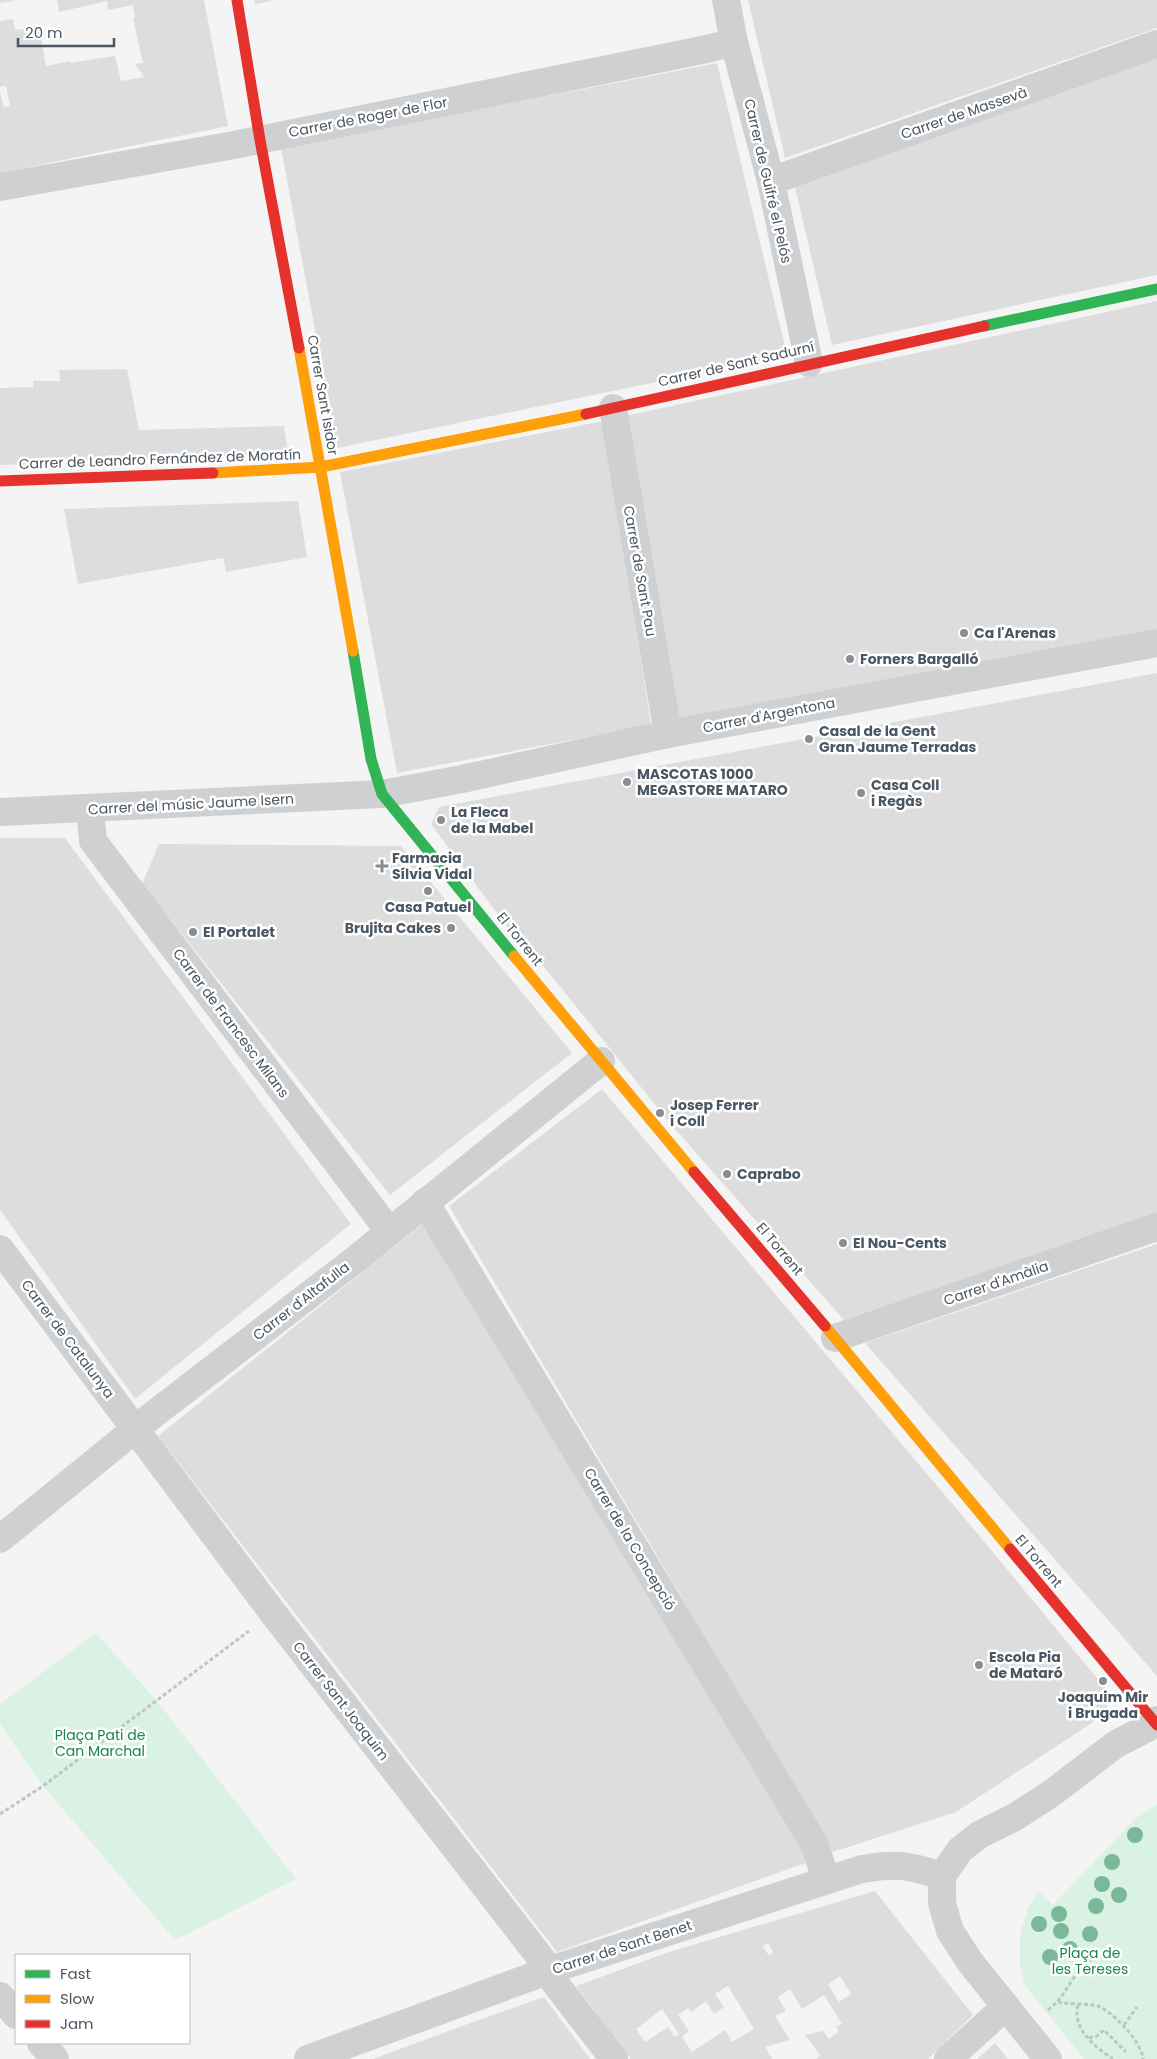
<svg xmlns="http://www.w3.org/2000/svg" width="1157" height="2059" font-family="Poppins,sans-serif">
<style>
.green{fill:#d9f2e3}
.building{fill:#ddddde;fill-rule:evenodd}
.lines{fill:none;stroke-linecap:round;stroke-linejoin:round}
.path{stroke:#bcc7c4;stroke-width:3;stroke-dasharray:4 2.5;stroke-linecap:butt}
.street{stroke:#ced0d2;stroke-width:28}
.fast{stroke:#30b455;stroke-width:11}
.slow{stroke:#ff9f0a;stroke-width:11}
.jam{stroke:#e5322d;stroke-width:11}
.tree{fill:#7ab899}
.poi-dot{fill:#868d94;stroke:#fff;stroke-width:2}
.labels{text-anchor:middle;stroke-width:5;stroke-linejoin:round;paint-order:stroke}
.street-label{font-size:14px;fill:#4a5661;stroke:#fff}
.poi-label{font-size:14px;font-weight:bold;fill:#4a5661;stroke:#fff;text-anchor:start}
.park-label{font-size:14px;fill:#17864f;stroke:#fff}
</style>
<rect width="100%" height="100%" fill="#f4f4f4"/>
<!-- green -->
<g class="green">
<path d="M96 1633 157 1701 296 1879 175 1940 43 1786 0 1724V1704Z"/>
<path d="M1157 1804V2059H1084L1024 1984 1020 1963V1934L1029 1906 1038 1891 1053 1905 1135 1819Z"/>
</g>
<!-- building -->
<g class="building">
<path d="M0 0H13V1L0 3Z"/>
<path d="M57 0H204L228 126 0 173V93L4 107 10 106 6 86 0 87V21L13 19 15 30 39 27 46 66 70 61V63L115 56 121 81 144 77 135 64 143 63 133 18 135 17 133 5 108 10 107 1 59 12Z"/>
<path d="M254 0H271V1L255 4Z"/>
<path d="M748 0H1157V28L785 158Z"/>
<path d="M1157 55V275L832 345 794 183Z"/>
<path d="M717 63 787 355 337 448 281 148Z"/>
<path d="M1157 301V629L674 721 625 416Z"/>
<path d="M127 369 139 430 284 426 288 454 0 465V388L33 387V381H60L59 370Z"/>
<path d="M604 421 651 725 397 773 340 472Z"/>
<path d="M298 501 307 557 226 572 223 558 78 584 64 509Z"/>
<path d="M1157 673V1214L844 1320 674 1128 533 953 527 954 431 824 439 807Z"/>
<path d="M0 838H65L351 1224 135 1399 0 1210Z"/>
<path d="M159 844 401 846 572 1053 390 1195 142 884Z"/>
<path d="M602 1089 982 1539 1106 1689 1107 1713 956 1812 833 1852 449 1206Z"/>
<path d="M425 1222 811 1861 557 1952 158 1436Z"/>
<path d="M1157 1244V1676L865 1343Z"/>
<path d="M875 1891 973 2015 928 2059H816L820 2055 805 2035 823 2031 829 2039 839 2031 836 2027 842 2024 824 1995 802 2009 790 1989 778 1997 786 2011 775 2016 790 2040 765 2047 772 2059H631L576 1986 669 1952ZM768 1943 773 1952 769 1956 763 1946ZM840 1976 851 1994 839 2002 828 1984ZM728 1986 754 2029 732 2042 725 2030 692 2052 682 2037 689 2031 678 2015 688 2008 691 2012 706 2001 714 2014 724 2007 715 1994ZM662 2009 679 2034 675 2037 668 2027 645 2042 636 2029Z"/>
<path d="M544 1997 590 2059H373L462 2026Z"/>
<path d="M995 2043 1008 2059H977Z"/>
</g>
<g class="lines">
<!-- path -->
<g class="path">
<path d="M0 1814 43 1786 249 1631"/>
<path d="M1058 2002C1066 2004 1093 2004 1098 2006 1113 2012 1142 2042 1143 2059"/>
<path d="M1078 2005C1072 2029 1094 2046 1113 2059"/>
<path d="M1048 2010C1067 1996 1072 1973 1089 1961 1094 1958 1102 1956 1108 1953"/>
<path d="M1124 2025 1137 2007"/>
<path d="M1089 2038 1097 2036 1104 2030 1126 2052"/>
</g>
<!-- street -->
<g class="street">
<path d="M726 0 734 42 771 181 809 363"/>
<path d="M771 181 1157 44"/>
<path d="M0 187 234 145 707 49 734 42"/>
<path d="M613 408 668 734"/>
<path d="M90 809 93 841 389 1231"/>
<path d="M0 812 382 794 462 779 668 734 1157 643"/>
<path d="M425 1202 815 1845 826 1880"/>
<path d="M0 1249 273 1613 550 1970 555 1983 614 2059"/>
<path d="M835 1338 1157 1227"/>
<path d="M0 1539 154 1414 356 1259 601 1061"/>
<path d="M0 1996 16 2015"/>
<path d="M41 2043 55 2059"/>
<path d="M308 2059 550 1970 862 1869C897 1863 908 1865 942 1876"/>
<path d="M948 2059 1005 2007"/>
<path d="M1048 2059 970 1962 950 1931 942 1903V1876L960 1850 979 1835 1015 1817 1052 1793 1116 1744 1155 1724 1157 1720"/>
</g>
<!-- fast -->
<g class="fast">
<path d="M984 326 1157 289"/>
<path d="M353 651 371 759 382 794 514 956"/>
</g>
<!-- slow -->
<g class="slow">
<path d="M299 348 353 651"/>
<path d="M213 473 321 467 586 414"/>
<path d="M514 956 694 1172"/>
<path d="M825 1326 1010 1549"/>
</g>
<!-- jam -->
<g class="jam">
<path d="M237 0 260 140 299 348"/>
<path d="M586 414 984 326"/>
<path d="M0 481 213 473"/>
<path d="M694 1172 825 1326"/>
<path d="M1010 1549 1157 1725"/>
</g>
</g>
<!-- trees -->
<g class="tree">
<circle cx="1135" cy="1835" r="8"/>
<circle cx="1112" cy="1862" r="8"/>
<circle cx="1102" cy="1884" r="8"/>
<circle cx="1119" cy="1895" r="8"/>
<circle cx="1096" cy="1906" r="8"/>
<circle cx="1059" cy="1914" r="8"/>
<circle cx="1039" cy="1924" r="8"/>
<circle cx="1061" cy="1931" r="8"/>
<circle cx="1090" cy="1934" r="8"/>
<circle cx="1070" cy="1949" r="8"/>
<circle cx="1050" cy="1957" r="8"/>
</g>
<!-- markers -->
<g class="poi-dot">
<circle cx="964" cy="633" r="5"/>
<circle cx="850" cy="659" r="5"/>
<circle cx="809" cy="739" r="5"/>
<circle cx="627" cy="782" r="5"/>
<circle cx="861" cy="793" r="5"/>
<circle cx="441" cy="820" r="5"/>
<path d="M379.5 858.5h5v5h5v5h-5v5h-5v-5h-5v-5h5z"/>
<circle cx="428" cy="891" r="5"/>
<circle cx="451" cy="928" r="5"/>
<circle cx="193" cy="932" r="5"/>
<circle cx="660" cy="1113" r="5"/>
<circle cx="727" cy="1174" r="5"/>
<circle cx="843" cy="1243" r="5"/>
<circle cx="979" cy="1665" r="5"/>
<circle cx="1103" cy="1681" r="5"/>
</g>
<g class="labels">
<!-- street labels -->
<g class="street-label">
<text transform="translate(964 113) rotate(-19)" y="5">Carrer de Massevà</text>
<text transform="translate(368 117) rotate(-11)" y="5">Carrer de Roger de Flor</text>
<text transform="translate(768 181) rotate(77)" y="5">Carrer de Guifré el Pelós</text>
<text transform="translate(736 364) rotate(-13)" y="5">Carrer de Sant Sadurní</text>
<text transform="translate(323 395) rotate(80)" y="5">Carrer Sant Isidor</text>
<text transform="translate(160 459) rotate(-2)" y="5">Carrer de Leandro Fernández de Moratín</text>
<text transform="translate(640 571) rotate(80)" y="5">Carrer de Sant Pau</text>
<text transform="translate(769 715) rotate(-11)" y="5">Carrer d'Argentona</text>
<text transform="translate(191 804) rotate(-3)" y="5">Carrer del músic Jaume Isern</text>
<text transform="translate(520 939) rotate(51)" y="5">El Torrent</text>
<text transform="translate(231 1023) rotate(53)" y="5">Carrer de Francesc Milans</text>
<text transform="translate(780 1249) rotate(50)" y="5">El Torrent</text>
<text transform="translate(996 1283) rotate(-19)" y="5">Carrer d'Amàlia</text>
<text transform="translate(301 1301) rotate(-38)" y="5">Carrer d'Altafulla</text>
<text transform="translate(68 1339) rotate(53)" y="5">Carrer de Catalunya</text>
<text transform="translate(630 1539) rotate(59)" y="5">Carrer de la Concepció</text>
<text transform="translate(1039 1561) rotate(50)" y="5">El Torrent</text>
<text transform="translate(341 1701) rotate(52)" y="5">Carrer Sant Joaquim</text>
<text transform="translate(622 1947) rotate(-18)" y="5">Carrer de Sant Benet</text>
</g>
<!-- poi labels -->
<g class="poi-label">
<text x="974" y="638">Ca l'Arenas</text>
<text x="860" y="664">Forners Bargalló</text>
<text x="819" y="736">Casal de la Gent<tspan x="819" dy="16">Gran Jaume Terradas</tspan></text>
<text x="637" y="779">MASCOTAS 1000<tspan x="637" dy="16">MEGASTORE MATARO</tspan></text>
<text x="871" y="790">Casa Coll<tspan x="871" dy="16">i Regàs</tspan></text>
<text x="451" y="817">La Fleca<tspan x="451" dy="16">de la Mabel</tspan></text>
<text x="392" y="863">Farmacia<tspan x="392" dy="16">Sílvia Vidal</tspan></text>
<text x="428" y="912" text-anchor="middle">Casa Patuel</text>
<text x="441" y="933" text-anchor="end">Brujita Cakes</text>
<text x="203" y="937">El Portalet</text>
<text x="670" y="1110">Josep Ferrer<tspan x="670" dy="16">i Coll</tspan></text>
<text x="737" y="1179">Caprabo</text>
<text x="853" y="1248">El Nou-Cents</text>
<text x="989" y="1662">Escola Pia<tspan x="989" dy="16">de Mataró</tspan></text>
<text x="1103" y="1702" text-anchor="middle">Joaquim Mir<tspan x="1103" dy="16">i Brugada</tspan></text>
</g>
<!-- park labels -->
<g class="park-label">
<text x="100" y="1740">Plaça Pati de<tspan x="100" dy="16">Can Marchal</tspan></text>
<text x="1090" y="1958">Plaça de<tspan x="1090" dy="16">les Tereses</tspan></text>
</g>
</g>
<!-- legend -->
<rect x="15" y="1954" width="175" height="90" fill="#ffffff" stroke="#b7bbc0"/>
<rect x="25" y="1970" width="25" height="8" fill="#30b455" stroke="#b7bbc0"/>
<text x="60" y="1979" font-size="15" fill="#4a5661">Fast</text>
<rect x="25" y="1995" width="25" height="8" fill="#ff9f0a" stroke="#b7bbc0"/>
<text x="60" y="2004" font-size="15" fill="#4a5661">Slow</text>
<rect x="25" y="2020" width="25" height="8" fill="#e5322d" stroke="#b7bbc0"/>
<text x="60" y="2029" font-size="15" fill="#4a5661">Jam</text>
<!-- scale -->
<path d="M18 38v8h96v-8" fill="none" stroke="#4a5661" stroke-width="2.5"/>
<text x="25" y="38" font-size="15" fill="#4a5661" stroke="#ffffff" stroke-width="4" paint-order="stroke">20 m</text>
</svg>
